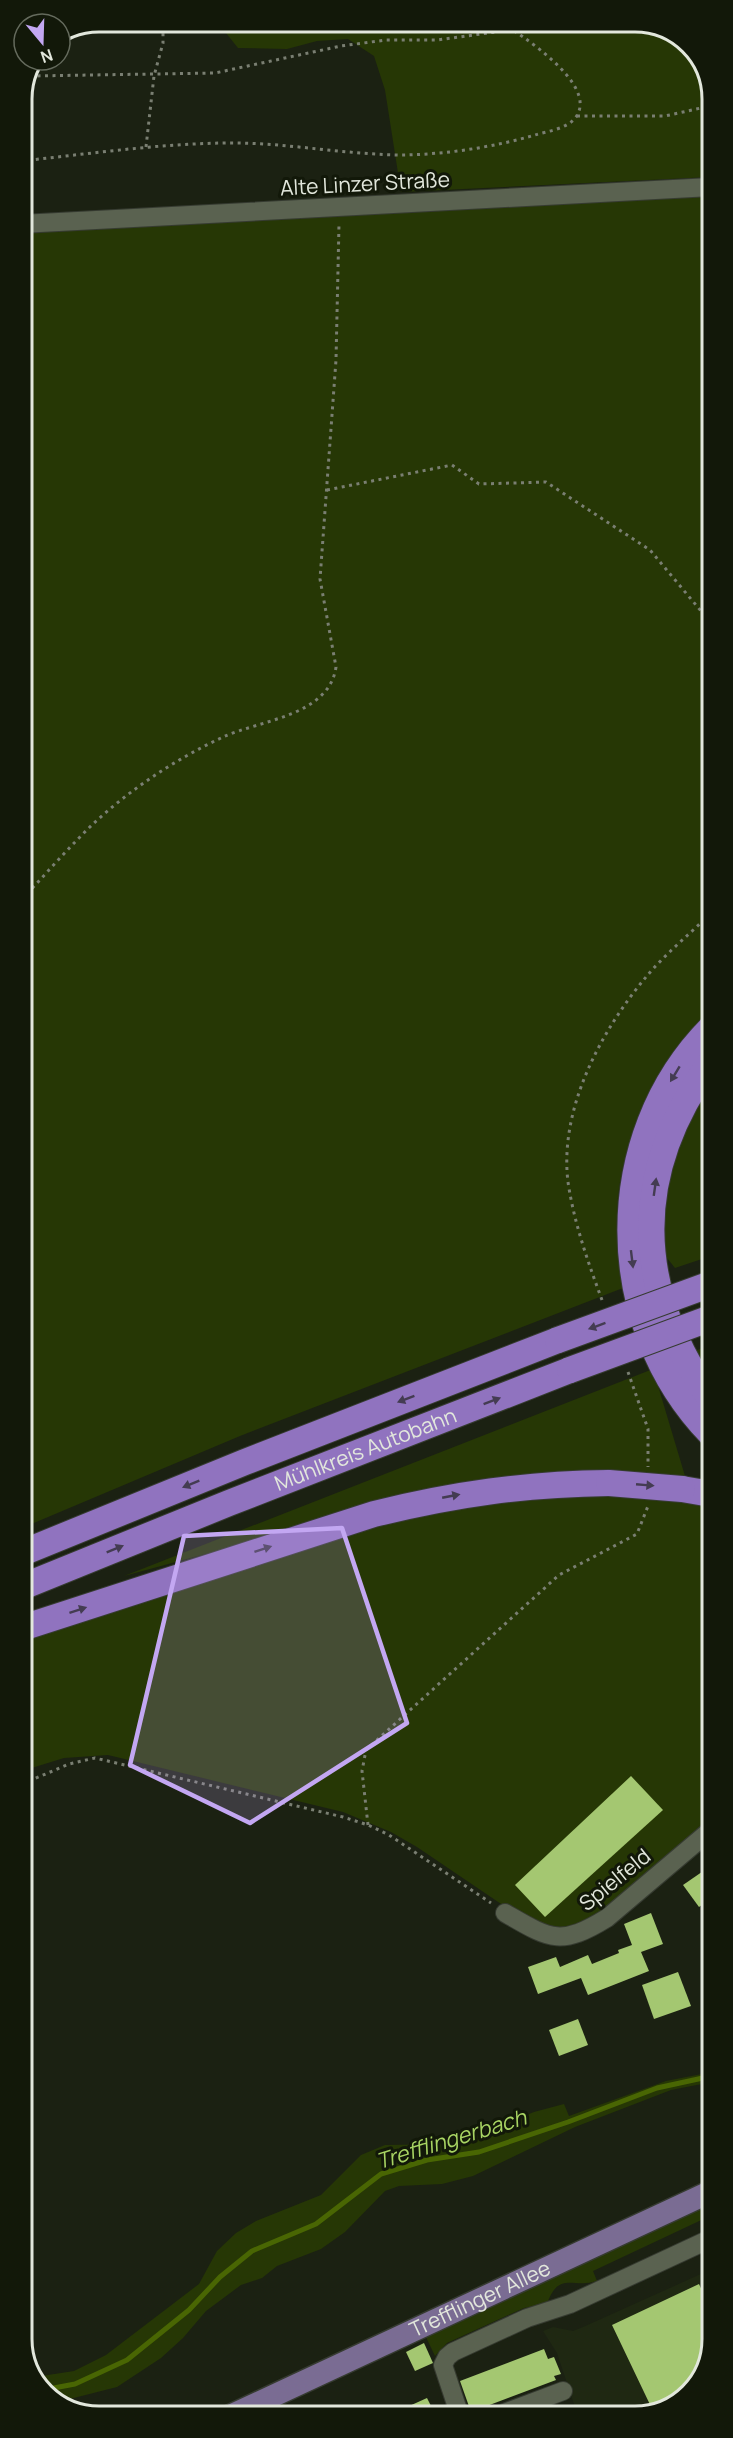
<svg xmlns="http://www.w3.org/2000/svg" width="733" height="2438" font-family="Manrope,sans-serif">
<style>
.built{fill:#1f2812}
.green{fill:#263705}
.lines{fill:none;stroke-linecap:round;stroke-linejoin:round}
.stream{stroke:#496603;stroke-width:5}
.building{fill:#a4c771}
.minor-casing{stroke:#363b31;stroke-width:20}
.major-casing{stroke:#363b31;stroke-width:25}
.highway-casing{stroke:#363b31;stroke-width:28}
.path{stroke:#7a7f72;stroke-width:3;stroke-dasharray:3 4.5;stroke-linecap:butt}
.minor{stroke:#5a6250;stroke-width:18}
.major{stroke:#7a6c93;stroke-width:22}
.highway{stroke:#9073bf;stroke-width:26}
.highway-bridge-casing{stroke:#363b31;stroke-width:28;stroke-linecap:butt}
.highway-bridge{stroke:#9073bf;stroke-width:26}
.oneway{fill:#443c52}
.marked{fill:#c3a7f2;fill-opacity:0.2;stroke:#c3a7f2;stroke-width:4.5;stroke-linejoin:round}
.labels{text-anchor:middle;stroke-width:6;stroke-linejoin:round;paint-order:stroke}
.street-label{font-size:21px;fill:#e2e7dc;stroke:#121809}
.water-label{font-size:22px;font-style:italic;fill:#a8d463;stroke:#121809}
.rim{fill:none;stroke:#e2e7dc;stroke-width:3}
</style>
<rect width="100%" height="100%" fill="#1b2112"/>
<!-- built -->
<path class="built" d="M712 2269V2340L696 2387 650 2415 578 2416 557 2353 543 2331 553 2327 573 2331 583 2327Z"/>
<!-- green -->
<g class="green">
<path d="M203 21 644 22 686 40 710 83 711 177 401 192 385 90 374 56 348 39 317 41 287 49 238 48 222 28Z"/>
<path d="M711 196V1013C635 1095 602 1176 623 1288L240 1436 22 1528 21 233Z"/>
<path d="M711 1071V1256L675 1268 659 1248 663 1174Z"/>
<path d="M711 1345V1388L692 1352Z"/>
<path d="M653 1369 685 1476 571 1471 457 1486 124 1576Z"/>
<path d="M592 1492 711 1503 712 1819 590 1920 562 1930 519 1916 417 1847 391 1832 343 1812 108 1755 64 1758 22 1771V1641L330 1537 423 1511Z"/>
<path d="M712 2072V2082L671 2090 575 2127 473 2176 442 2184 399 2186 385 2191 345 2232 321 2249 277 2266 262 2278 241 2285 206 2311 183 2338 161 2358 117 2387 58 2402 48 2398 35 2377 74 2371 106 2355 199 2284 217 2251 236 2233 256 2221 321 2195 361 2155 385 2145 457 2144 534 2112 564 2104 569 2116 666 2081Z"/>
<path d="M712 2201V2215L593 2271 597 2281C573 2289 559 2270 547 2304L524 2308 447 2343 435 2356 425 2335Z"/>
</g>
<g class="lines">
<!-- stream -->
<path class="stream" d="M43 2390 75 2384 127 2360 189 2310 220 2277 252 2251 316 2224 381 2174 427 2160 479 2152 568 2122 657 2088 712 2076"/>
</g>
<!-- building -->
<g class="building">
<path d="M631 1776 663 1810 545 1917 515 1885Z"/>
<path d="M712 1865V1898L699 1907 683 1885Z"/>
<path d="M651 1913 663 1944 641 1952 649 1971 588 1995 581 1978 538 1994 528 1967 556 1957 560 1967 588 1955 592 1964 619 1953 618 1950 632 1945 624 1924Z"/>
<path d="M678 1972 691 2006 654 2019 642 1985Z"/>
<path d="M578 2019 588 2045 559 2056 549 2030Z"/>
<path d="M699 2284 706 2299 712 2297V2340L696 2387 654 2413 612 2325Z"/>
<path d="M424 2343 433 2363 415 2371 406 2352Z"/>
<path d="M544 2349 548 2359 554 2357 561 2374 554 2376 556 2380 471 2412 460 2381Z"/>
<path d="M427 2398 436 2416H387Z"/>
<path d="M552 2407 555 2416H540L539 2412Z"/>
</g>
<g class="lines">
<defs>
<g id="minor">
<path d="M21 224 711 187"/>
<path d="M505 1913C550 1939 560 1947 607 1918L712 1829"/>
<path d="M460 2416 443 2365 447 2357 453 2352 527 2318 570 2304 712 2238"/>
<path d="M496 2416 563 2391"/>
</g>
<g id="major">
<path id="s1" d="M230 2416 712 2191"/>
</g>
<g id="highway">
<path d="M711 1028C603 1137 604 1324 711 1434"/>
<path d="M711 1062C630 1173 633 1288 711 1400"/>
<path d="M682 1489 711 1494"/>
<path d="M22 1553 245 1462 558 1340"/>
<path id="s2" d="M22 1587 229 1503 570 1370"/>
<path d="M22 1628 374 1514C455 1494 526 1484 609 1483"/>
</g>
</defs>
<!-- minor casing -->
<use href="#minor" class="minor-casing"/>
<!-- major casing -->
<use href="#major" class="major-casing"/>
<!-- highway casing -->
<use href="#highway" class="highway-casing"/>
<!-- path -->
<g class="path">
<path d="M30 76 215 73 341 46 386 40H437L569 22"/>
<path d="M577 116H665L710 106"/>
<path d="M146 147 154 76 163 43V21"/>
<path d="M21 161C88 154 156 144 224 143 285 142 345 155 405 155 448 154 494 147 535 135 548 131 567 129 576 117 599 84 520 35 500 21"/>
<path d="M327 490 452 465 479 484 546 482 650 550 711 623"/>
<path d="M22 899C46 874 69 847 94 823 132 788 176 759 223 737 260 720 329 716 336 667L320 579 336 360 339 224"/>
<path d="M602 1300C588 1262 574 1223 568 1182 559 1109 601 1031 646 977 665 954 690 934 711 913"/>
<path d="M628 1372 648 1429V1467"/>
<path d="M22 1784 69 1764 95 1758 343 1817 368 1825 389 1835 491 1903"/>
<path d="M368 1825 362 1771 366 1750 559 1575 637 1534 648 1506"/>
</g>
<!-- minor -->
<use href="#minor" class="minor"/>
<!-- major -->
<use href="#major" class="major"/>
<!-- highway -->
<use href="#highway" class="highway"/>
<defs>
<g id="highway-bridge">
<path d="M558 1340 711 1284"/>
<path d="M570 1370 711 1318"/>
<path d="M609 1483 682 1489"/>
</g>
</defs>
<!-- highway-bridge casing -->
<use href="#highway-bridge" class="highway-bridge-casing"/>
<!-- highway-bridge -->
<use href="#highway-bridge" class="highway-bridge"/>
</g>
<!-- one-way arrows -->
<defs><path id="oneway-solid" d="M-6-.8H1V-3.2L6.5 0L1 3.2V.8H-6Z" transform="scale(1.5)"/></defs>
<g class="oneway">
<use href="#oneway-solid" transform="translate(675 1074) rotate(121)"/>
<use href="#oneway-solid" transform="translate(655 1187) rotate(-82)"/>
<use href="#oneway-solid" transform="translate(632 1259) rotate(83)"/>
<use href="#oneway-solid" transform="translate(597 1326) rotate(160)"/>
<use href="#oneway-solid" transform="translate(406 1399) rotate(159)"/>
<use href="#oneway-solid" transform="translate(492 1401) rotate(-21)"/>
<use href="#oneway-solid" transform="translate(191 1484) rotate(158)"/>
<use href="#oneway-solid" transform="translate(645 1485) rotate(5)"/>
<use href="#oneway-solid" transform="translate(451 1496) rotate(-11)"/>
<use href="#oneway-solid" transform="translate(115 1549) rotate(-22)"/>
<use href="#oneway-solid" transform="translate(263 1549) rotate(-18)"/>
<use href="#oneway-solid" transform="translate(78 1610) rotate(-18)"/>
</g>
<!-- marked area -->
<path class="marked" d="M342 1528 407 1723 250 1823 130 1765 184 1536Z"/>
<g class="labels">
<!-- street labels -->
<g class="street-label">
<text transform="translate(365 184) rotate(-3)" y="7">Alte Linzer Straße</text>
<text dy="7" stroke="none"><textPath href="#s2" startOffset="370">Mühlkreis Autobahn</textPath></text>
<text transform="translate(615 1880) rotate(-39)" y="7">Spielfeld</text>
<text dy="7" stroke="none"><textPath href="#s1" startOffset="276">Trefflinger Allee</textPath></text>
</g>
<!-- water labels -->
<g class="water-label">
<text transform="translate(451 2139) rotate(-17)" y="8">Trefflingerbach</text>
</g>
</g>
<!-- crop -->
<path d="M0 0H733V2438H0ZM99 32H635A67 67 0 0 1 702 99V2339A67 67 0 0 1 635 2406H99A67 67 0 0 1 32 2339V99A67 67 0 0 1 99 32Z" fill="#121809" fill-rule="evenodd"/>
<path class="rim" d="M99 32H635A67 67 0 0 1 702 99V2339A67 67 0 0 1 635 2406H99A67 67 0 0 1 32 2339V99A67 67 0 0 1 99 32Z"/>
<!-- north arrow -->
<g transform="translate(42 42) rotate(161)"><circle r="28" fill="#121809" stroke="#656b5d" stroke-width="1.5"/>
<path d="M0-4.5L10 22L0 15L-10 22Z" fill="#c3a7f2"/>
<text y="-9" font-size="16" font-weight="bold" text-anchor="middle" fill="#e2e7dc">N</text>
</g>
</svg>
